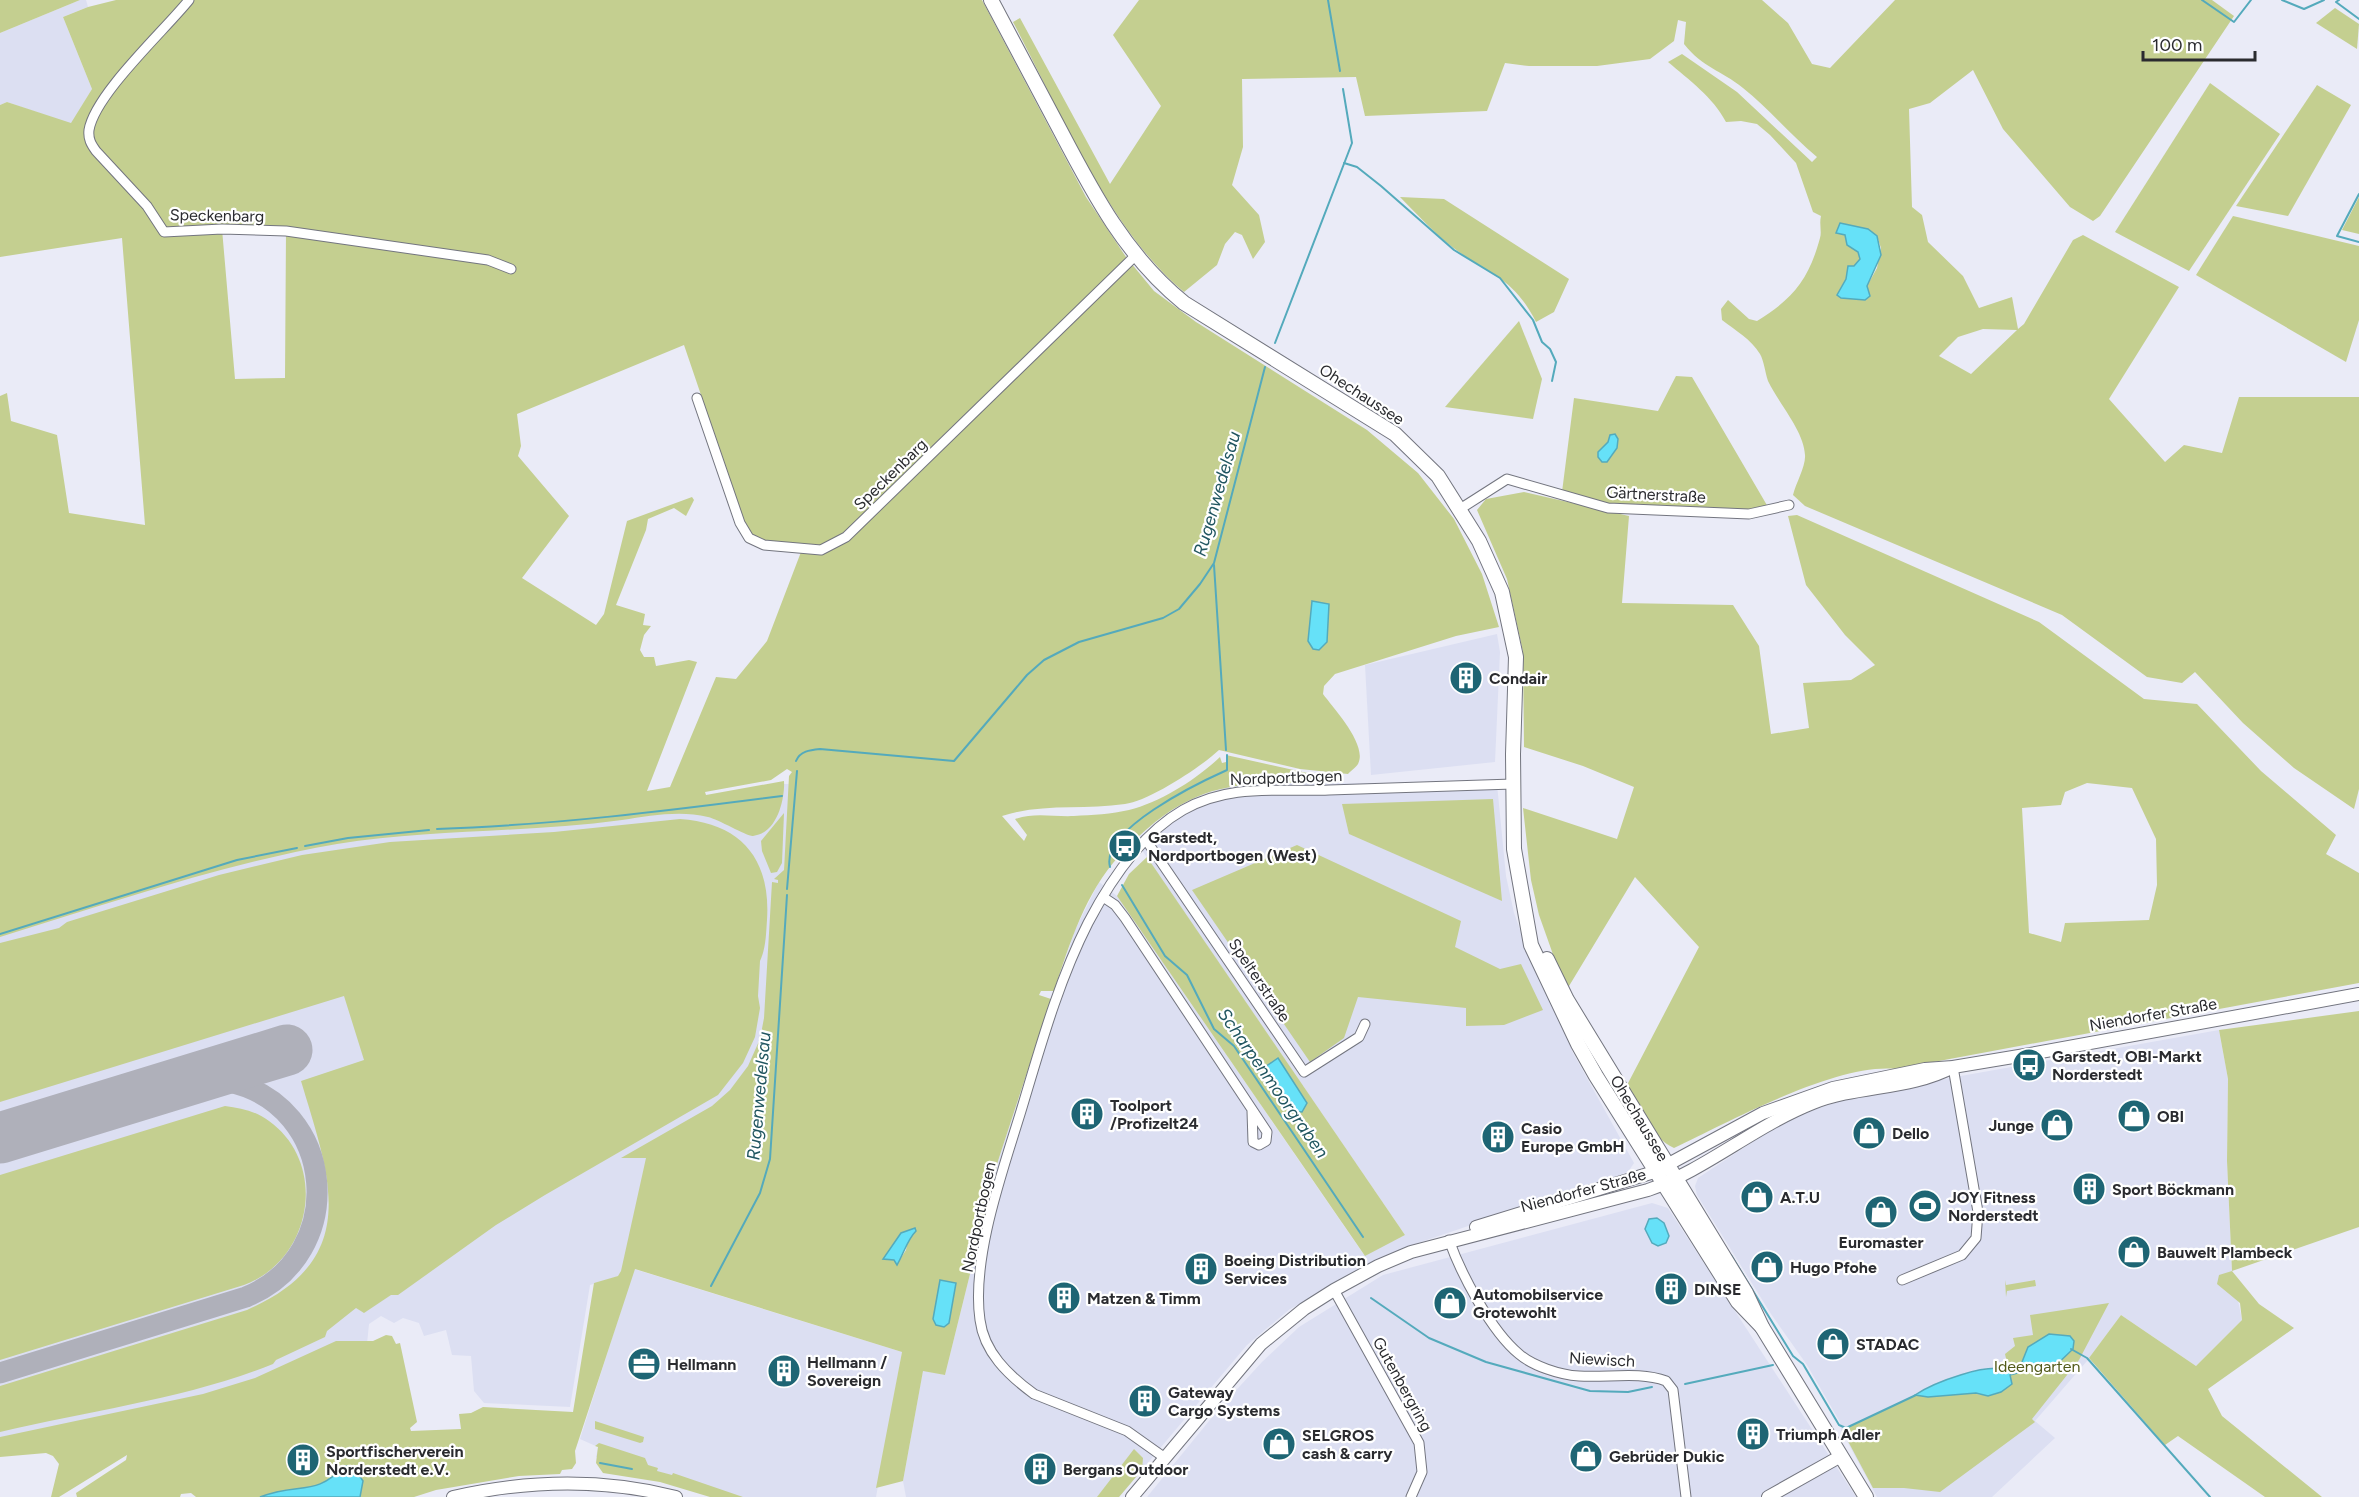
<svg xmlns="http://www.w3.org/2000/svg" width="2359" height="1497" font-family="Figtree,sans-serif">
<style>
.built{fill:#dcdff2}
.green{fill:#c4cf90;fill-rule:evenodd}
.water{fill:#66e1f8;stroke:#54aabc;stroke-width:1.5}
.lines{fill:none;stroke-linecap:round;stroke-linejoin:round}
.stream{stroke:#54aabc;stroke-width:2}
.taxiway{stroke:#afb0ba;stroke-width:21}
.runway{stroke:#afb0ba;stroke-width:51}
.street-casing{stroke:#73757f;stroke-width:11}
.secondary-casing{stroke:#73757f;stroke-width:14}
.primary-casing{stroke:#73757f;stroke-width:16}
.street{stroke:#fff;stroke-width:9}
.secondary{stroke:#fff;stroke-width:12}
.primary{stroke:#fff;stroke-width:14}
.labels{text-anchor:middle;stroke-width:4.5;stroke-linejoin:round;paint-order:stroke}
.street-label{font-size:16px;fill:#2a2b2f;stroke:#fff}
.poi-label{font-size:16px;font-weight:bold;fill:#2a2b2f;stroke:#fff;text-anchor:start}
.park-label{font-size:16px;fill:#525a1a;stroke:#fff}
.water-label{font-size:18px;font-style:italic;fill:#215660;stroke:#fff}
</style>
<rect width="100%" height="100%" fill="#eaebf7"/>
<!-- built -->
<g class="built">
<path d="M80 0H86L88 7 63 17 92 89 71 124 7 102 0 105V33Z"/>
<path d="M1497 634 1500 652 1495 762 1371 775 1365 665Z"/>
<path d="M1259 783 1497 784 1506 876 1514 913 1525 943 1564 1026 1572 1051 1634 1163 1628 1172 1409 1246 1290 1309 1247 1345 1119 1497H906L903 1481 923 1370 945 1375 998 1161 1075 930 1099 882 1117 896 1364 1255 1405 1235 1135 840 1173 809 1195 797 1233 785Z"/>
<path d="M782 784H790L764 1156 621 1271 619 1276 590 1285 570 1407 484 1403 474 1391 471 1356 452 1355 446 1330 424 1336 419 1323 403 1318 394 1323 381 1316 369 1324 366 1354 225 1399 0 1441V926L267 843 607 813Z"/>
<path d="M2219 1030 2228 1079 2227 1161 2232 1271 2242 1320 2196 1366 2121 1315 2087 1361 2035 1421 2055 1438 1992 1497H1877L1841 1430 1840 1422 1807 1365 1771 1314 1697 1195 1695 1186 1698 1178 1760 1137 1804 1113 1865 1093Z"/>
<path d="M1652 1203 1668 1208 1856 1497H1147L1218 1410 1262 1362 1299 1327 1383 1275Z"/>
<path d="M634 1269 902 1352 876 1497H722L596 1457 598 1447 580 1439Z"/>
</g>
<!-- green -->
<g class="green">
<path d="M0 0H80L0 33Z"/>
<path d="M116 0H982L1086 197 1126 257 1154 291 1196 322 1367 430 1418 473 1454 519 1482 574 1499 627 1456 636 1335 674 1324 686 1323 694C1334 709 1368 745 1358 764 1356 767 1351 771 1348 774L1300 769 1219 750C1201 767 1149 801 1125 804 1084 810 1041 803 1002 816L1024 841 1027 835 1015 819C1035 812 1053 817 1074 816 1092 815 1112 814 1129 810 1161 802 1197 779 1220 757L1222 763 1226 762V755L1325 777 1323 783C1243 783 1200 779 1138 837L1133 834 1116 852 1120 855C1085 893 1070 943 1054 991H1041L1039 995 1051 999 998 1161 945 1375 923 1371 903 1481 876 1488 902 1352 635 1269 575 1451 576 1463 572 1469 562 1470 560 1474 519 1476 436 1490 414 1497H360L363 1481 344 1466 335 1481 313 1495 290 1492 260 1497H196L191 1493 181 1494 180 1497H77L76 1493 126 1460 127 1455 59 1497H51L59 1464 53 1456 46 1453 0 1457V1437L203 1394 255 1378 336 1341H373L386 1335 392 1336 396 1344 400 1343 417 1422 410 1428 411 1431 461 1429 459 1414 471 1413 483 1407 573 1412 594 1283 618 1276 621 1271 646 1158H621L712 1106 730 1090 748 1066 760 1039 764 1018 772 882 778 883V880L774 879 784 870 789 776 792 772 787 769 771 780 705 792 706 795 784 781C785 795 779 833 753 836 748 837 718 819 708 817 679 810 650 816 622 820 527 833 431 829 337 844 222 864 111 903 0 937V396L7 393 11 421 57 435 69 513 145 525 122 238 0 257V105L7 102 71 123 92 89 63 17 88 7ZM222 229 286 232 285 378 235 379ZM684 345 748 533 764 542 801 552 767 641 736 679 716 677 670 787 647 791 697 662 689 660 656 666 654 657H644L640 650 644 635 651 626 643 625 645 614 616 605 646 530 648 519 674 508 686 516 694 500 692 497 627 521 604 614 596 625 522 578 569 516 518 456 521 446 517 414ZM901 1233 908 1238 906 1250 897 1264 894 1260ZM940 1280 949 1323 944 1326 933 1319Z"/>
<path d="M1139 0H1762L1788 23 1812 64 1830 68 1895 0H2212L2234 16 2100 216 2093 221 2070 207 2003 129 1973 70 1930 103 1909 109 1912 207 1922 215 1928 242 1963 276 1979 308 2012 297 2018 329 2024 324 2073 240 2083 235 2179 287 2109 399 2165 462 2184 445 2222 453 2239 397H2359V789L2354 809 2294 768 2243 723 2195 672 2182 683 2147 677 2062 615 1805 506 1793 495C1796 483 1806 466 1805 455 1804 431 1779 404 1768 381 1765 372 1764 361 1760 354 1751 339 1736 331 1722 320L1721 309 1728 300 1749 319 1757 321C1793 299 1809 279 1820 238 1822 231 1819 224 1821 216L1813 212 1796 163 1770 135 1757 124 1741 121 1726 122C1713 97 1689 80 1668 62L1682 54 1737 92 1812 162 1817 157C1791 135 1769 109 1743 88 1721 70 1703 68 1684 44L1686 22 1678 20 1674 41 1650 59 1597 66H1529L1505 63 1487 111 1365 116 1356 77 1242 79 1243 147 1232 185 1259 215 1265 242 1253 259 1242 235 1235 232 1225 244 1217 265 1184 292C1109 230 1059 109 1013 22L1020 18 1110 184 1161 106 1113 35ZM1848 226 1859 227 1877 236 1881 248 1877 268 1867 286 1870 296 1865 300 1837 295 1846 279 1848 266H1854L1860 259 1858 252 1847 245 1845 235ZM1983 329 2017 330 1971 374 1939 356 1958 337Z"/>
<path d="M2335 8 2359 24 2357 49 2316 23Z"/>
<path d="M2210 83 2280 134 2189 271 2115 232Z"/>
<path d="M2317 85 2351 105 2288 216 2236 206Z"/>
<path d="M1400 197 1444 199 1569 279 1554 312 1536 322C1513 276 1488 275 1451 246 1433 232 1416 213 1400 197Z"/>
<path d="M2359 197V234L2342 230Z"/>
<path d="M2233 216 2359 246V320L2346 362 2196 275Z"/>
<path d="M1519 321 1542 379 1533 419 1445 407Z"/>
<path d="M1676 376 1692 377 1768 507 1751 510 1611 505 1562 492 1574 398 1658 411Z"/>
<path d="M1524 492 1629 516 1622 603 1733 605 1759 646 1771 734 1809 728 1803 683 1851 680 1875 665 1845 635 1806 585 1788 516 1797 515 2039 622 2144 699 2197 704 2261 771 2336 835 2326 854 2359 873V983L1896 1069C1836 1063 1731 1121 1674 1148 1651 1137 1639 1109 1625 1089L1699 947 1635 877 1566 991 1539 915 1531 880 1523 808 1617 839 1634 787 1583 766 1524 747 1523 652 1507 579 1477 510 1486 499ZM2087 783 2132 788 2156 839 2157 885 2149 920 2065 923 2061 942 2029 933 2022 808 2061 805 2065 792Z"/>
<path d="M1493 799 1502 901 1349 834 1342 804Z"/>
<path d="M784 813 782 863 777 872 771 873 762 851 761 841Z"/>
<path d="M680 819C741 823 771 859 767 920 766 934 766 948 760 961L758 996 760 1008 755 1037 743 1063 718 1095 545 1195 496 1225 398 1295H391L364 1313 356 1308 327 1331 325 1337 276 1360 273 1364C185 1399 92 1410 0 1432V1386L247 1310C363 1259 330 1178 301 1081L364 1060 344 996 0 1102V943L59 928 67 922 219 875 302 855 390 842 554 832Z"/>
<path d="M1297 845 1461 921 1455 947 1500 969 1521 964 1543 1010 1504 1025 1466 1026V1008L1358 997 1344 1038 1310 1062 1192 890Z"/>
<path d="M1147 857 1405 1235 1365 1256 1117 896 1129 874Z"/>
<path d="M2359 1011V1227L2232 1271 2259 1304 2294 1328 2208 1389 2222 1416 2322 1497H2265L2178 1436 2165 1445 2089 1358 2121 1315 2196 1366 2242 1320 2240 1303 2217 1284 2219 1275 2232 1271 2227 1161 2228 1079 2219 1030Z"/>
<path d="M225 1106C241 1108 256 1111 269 1121 329 1164 312 1260 244 1285L0 1360V1175Z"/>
<path d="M2005 1280 2006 1285 2035 1280 2036 1286 2007 1291 2006 1297Z"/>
<path d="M2109 1303 2079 1360 2032 1419 2035 1422 1940 1492 1904 1488H1873L1842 1430 1915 1395C1940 1399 1964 1390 1988 1396L2012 1384 2005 1354 2015 1346 2013 1338 2033 1335 2030 1315Z"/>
<path d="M595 1421 644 1437 643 1442 640 1443 595 1429Z"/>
<path d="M599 1443 645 1458 648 1465 658 1468 657 1471 672 1475 673 1473 743 1497H710L660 1482 603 1473 596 1463 598 1447 595 1446Z"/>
<path d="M1134 1449 1143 1458 1142 1470 1119 1497H1097Z"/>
</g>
<!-- water -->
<g class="water">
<path d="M1840 223 1868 229 1877 236 1881 255 1867 286 1870 296 1865 300 1841 298 1837 295 1846 279 1848 266H1854L1860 259 1858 252 1847 245 1845 235 1836 233Z"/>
<path d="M1615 434 1618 439 1617 448 1607 462H1602L1598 457V452L1608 442 1610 435Z"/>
<path d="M1312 601 1329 604 1327 642 1319 650 1313 649 1308 641Z"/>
<path d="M1278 1058 1307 1103 1302 1112 1294 1111 1265 1067Z"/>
<path d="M1657 1218 1664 1223 1669 1236 1666 1243 1658 1246 1652 1243 1645 1229 1649 1219Z"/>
<path d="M915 1228 916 1231C907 1240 904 1253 897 1265L894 1260 883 1259 901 1233Z"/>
<path d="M940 1280 956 1283 949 1323 944 1327 936 1325 933 1319Z"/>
<path d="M2049 1334 2070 1336 2074 1341 2073 1349 2053 1368 2028 1370 2010 1375 2012 1384 2001 1392 1988 1396 1976 1393 1928 1397 1915 1395C1933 1383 1989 1361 2009 1371L2022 1362 2028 1347Z"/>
<path d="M344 1466H353L363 1481 360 1497H260C299 1482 316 1497 344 1466Z"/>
</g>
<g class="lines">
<!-- stream -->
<g class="stream">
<path d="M1328 0 1340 71"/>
<path d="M2202 0 2234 22 2251 0"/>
<path d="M2282 0 2304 9 2324 0"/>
<path d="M2339 0 2336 2 2359 19"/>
<path d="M1344 163 1357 167 1381 186 1454 250 1500 278 1533 320 1542 342 1550 349 1556 362 1552 381"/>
<path d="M2359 194 2337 236 2359 242"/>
<path d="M1275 343 1352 143 1343 89"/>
<path d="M1214 565 1226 750"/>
<path d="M796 761C800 751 810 750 820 749L954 761 1027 675 1044 660 1079 642 1163 618 1179 609 1200 584 1214 563 1265 367"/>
<path d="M437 829C553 825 667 811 782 796"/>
<path d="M305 846 348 838 429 830"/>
<path d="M1110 867C1100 830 1198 783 1227 770V755"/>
<path d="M1122 885 1165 956 1187 975 1214 1029 1234 1046 1363 1237"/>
<path d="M787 889 797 771"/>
<path d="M0 934 237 860 297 848"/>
<path d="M1731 1255 1793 1356 1803 1364 1839 1425 1846 1428 1916 1395"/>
<path d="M711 1286 760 1193 770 1159 787 895"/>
<path d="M1371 1298 1429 1338 1486 1362 1590 1391 1628 1392 1652 1387"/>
<path d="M2071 1349 2087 1358 2210 1497"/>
<path d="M1685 1384 1773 1365"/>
<path d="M600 1463 632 1469"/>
</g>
<!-- taxiway -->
<path class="taxiway" d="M0 1373 246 1297C350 1254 336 1105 229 1082 210 1078 193 1081 175 1084"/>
<!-- runway -->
<path class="runway" d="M0 1138 287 1050"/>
<defs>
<g id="street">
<path d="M189 0C165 30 95 94 89 130 88 139 91 144 96 151L147 206 164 232 222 229 286 231 488 260 511 269"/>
<path d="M697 398 740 523 749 538 764 545 821 550 846 537 1135 256"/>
<path d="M1460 509 1507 479 1608 508 1749 514 1789 505"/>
<path d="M1146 840 1304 1072 1359 1037 1365 1024"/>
<path d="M1103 897 1115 905 1125 918 1267 1132 1266 1141 1259 1145 1253 1142 1252 1111"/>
<path d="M1449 1240C1461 1274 1491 1331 1519 1354 1533 1366 1560 1375 1579 1376 1607 1378 1640 1371 1666 1381L1673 1390 1686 1497"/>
<path d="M1902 1280 1962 1255 1976 1238 1978 1212 1953 1067"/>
<path d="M1334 1290 1419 1443 1422 1472 1411 1497"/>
<path d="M1165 1458 1127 1431 1034 1394C1008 1375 984 1352 980 1320 971 1258 1003 1170 1021 1111 1040 1048 1058 982 1088 923 1110 881 1141 834 1183 810 1230 783 1278 792 1329 790 1390 788 1452 786 1513 784"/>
</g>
<g id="secondary">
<path d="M1476 1227 1654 1172 1763 1113 1833 1088 1925 1069 1953 1067 2019 1056 2359 994"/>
<path d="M453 1497C527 1480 602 1478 676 1497"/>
<path d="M1132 1497 1261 1344 1304 1309 1334 1290 1378 1266 1411 1252 1648 1190C1705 1170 1755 1126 1813 1103 1858 1085 1910 1090 1953 1067"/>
<path d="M1768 1497 1841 1456"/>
</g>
<g id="primary">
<path d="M991 0C1014 43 1037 86 1060 130 1094 195 1126 256 1184 303L1395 434 1438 476 1479 541 1502 592 1516 657 1513 754 1514 849 1531 945 1578 1044 1596 1076 1738 1302 1762 1327"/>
<path d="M1547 959 1567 1000 1746 1293 1762 1327 1866 1497"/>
</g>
</defs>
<!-- street casing -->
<use href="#street" class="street-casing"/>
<!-- secondary casing -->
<use href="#secondary" class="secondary-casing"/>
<!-- primary casing -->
<use href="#primary" class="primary-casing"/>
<!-- street -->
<use href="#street" class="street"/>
<!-- secondary -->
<use href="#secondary" class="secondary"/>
<!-- primary -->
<use href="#primary" class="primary"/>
</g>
<!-- icons -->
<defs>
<symbol id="building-disc" viewBox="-11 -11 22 22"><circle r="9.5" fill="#1e6574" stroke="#fff"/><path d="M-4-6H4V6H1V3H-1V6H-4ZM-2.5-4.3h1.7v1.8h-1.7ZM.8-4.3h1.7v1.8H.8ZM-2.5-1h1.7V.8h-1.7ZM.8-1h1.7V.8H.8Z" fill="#fff"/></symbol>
<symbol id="bus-disc" viewBox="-11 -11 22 22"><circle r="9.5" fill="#1e6574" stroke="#fff"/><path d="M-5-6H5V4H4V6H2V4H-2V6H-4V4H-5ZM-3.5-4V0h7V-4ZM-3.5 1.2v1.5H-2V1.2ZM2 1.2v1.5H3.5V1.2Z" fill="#fff"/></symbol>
<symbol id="shop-disc" viewBox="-11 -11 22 22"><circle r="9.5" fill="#1e6574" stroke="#fff"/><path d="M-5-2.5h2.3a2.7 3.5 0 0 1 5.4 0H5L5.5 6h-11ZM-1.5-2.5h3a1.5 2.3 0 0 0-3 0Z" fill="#fff"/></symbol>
<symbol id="stadium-disc" viewBox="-11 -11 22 22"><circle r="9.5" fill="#1e6574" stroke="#fff"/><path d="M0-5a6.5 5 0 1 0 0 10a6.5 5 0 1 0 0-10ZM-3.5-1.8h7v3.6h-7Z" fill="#fff"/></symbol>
<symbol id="office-disc" viewBox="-11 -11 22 22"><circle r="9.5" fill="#1e6574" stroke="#fff"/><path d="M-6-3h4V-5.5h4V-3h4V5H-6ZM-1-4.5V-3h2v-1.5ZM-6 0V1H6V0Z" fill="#fff"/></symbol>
</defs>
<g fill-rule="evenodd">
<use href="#building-disc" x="1447" y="659" width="38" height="38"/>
<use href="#bus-disc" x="1106" y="827" width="38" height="38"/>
<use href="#bus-disc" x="2010" y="1046" width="38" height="38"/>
<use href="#building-disc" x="1068" y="1095" width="38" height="38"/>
<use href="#shop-disc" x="2115" y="1097" width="38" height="38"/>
<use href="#shop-disc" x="2038" y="1106" width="38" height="38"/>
<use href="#shop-disc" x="1850" y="1114" width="38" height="38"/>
<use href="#building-disc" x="1479" y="1118" width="38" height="38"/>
<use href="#building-disc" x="2070" y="1170" width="38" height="38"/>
<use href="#shop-disc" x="1738" y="1178" width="38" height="38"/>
<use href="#stadium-disc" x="1906" y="1187" width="38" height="38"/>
<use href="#shop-disc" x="1862" y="1193" width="38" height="38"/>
<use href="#shop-disc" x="2115" y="1233" width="38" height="38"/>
<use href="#shop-disc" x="1748" y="1248" width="38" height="38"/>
<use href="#building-disc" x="1182" y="1250" width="38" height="38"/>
<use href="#building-disc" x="1652" y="1270" width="38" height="38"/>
<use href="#building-disc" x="1045" y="1279" width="38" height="38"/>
<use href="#shop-disc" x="1431" y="1284" width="38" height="38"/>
<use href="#shop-disc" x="1814" y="1325" width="38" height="38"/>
<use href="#office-disc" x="625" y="1345" width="38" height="38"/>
<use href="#building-disc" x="765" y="1352" width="38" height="38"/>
<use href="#building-disc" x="1126" y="1382" width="38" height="38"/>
<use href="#building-disc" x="1734" y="1415" width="38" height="38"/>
<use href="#shop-disc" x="1260" y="1425" width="38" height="38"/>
<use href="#shop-disc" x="1567" y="1437" width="38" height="38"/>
<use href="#building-disc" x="284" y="1441" width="38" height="38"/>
<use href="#building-disc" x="1021" y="1450" width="38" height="38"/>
</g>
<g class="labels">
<!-- street labels -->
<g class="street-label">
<text transform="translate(217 215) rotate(1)" y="6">Speckenbarg</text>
<text transform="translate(1362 394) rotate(33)" y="6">Ohechaussee</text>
<text transform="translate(890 474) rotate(-44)" y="6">Speckenbarg</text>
<text transform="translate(1656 494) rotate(3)" y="6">Gärtnerstraße</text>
<text transform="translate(1286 777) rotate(-2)" y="6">Nordportbogen</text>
<text transform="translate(1260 980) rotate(56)" y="6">Spelterstraße</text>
<text transform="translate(2153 1014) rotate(-10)" y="6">Niendorfer Straße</text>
<text transform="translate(1640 1118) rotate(59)" y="6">Ohechaussee</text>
<text transform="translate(1583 1190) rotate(-15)" y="6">Niendorfer Straße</text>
<text transform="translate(978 1217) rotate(-78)" y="6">Nordportbogen</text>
<text transform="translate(1602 1359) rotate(3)" y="6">Niewisch</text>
<text transform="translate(1403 1384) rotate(61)" y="6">Gutenbergring</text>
</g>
<!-- poi labels -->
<g class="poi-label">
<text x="1489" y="684">Condair</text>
<text x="1148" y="843">Garstedt,<tspan x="1148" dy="18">Nordportbogen (West)</tspan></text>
<text x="2052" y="1062">Garstedt, OBI-Markt<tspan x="2052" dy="18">Norderstedt</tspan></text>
<text x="1110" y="1111">Toolport<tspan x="1110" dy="18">/Profizelt24</tspan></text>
<text x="2157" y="1122">OBI</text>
<text x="2034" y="1131" text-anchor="end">Junge</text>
<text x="1521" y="1134">Casio<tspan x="1521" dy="18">Europe GmbH</tspan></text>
<text x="1892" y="1139">Dello</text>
<text x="2112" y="1195">Sport Böckmann</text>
<text x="1780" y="1203">A.T.U</text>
<text x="1948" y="1203">JOY Fitness<tspan x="1948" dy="18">Norderstedt</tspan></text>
<text x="1881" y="1248" text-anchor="middle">Euromaster</text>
<text x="2157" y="1258">Bauwelt Plambeck</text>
<text x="1224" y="1266">Boeing Distribution<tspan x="1224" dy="18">Services</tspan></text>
<text x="1790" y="1273">Hugo Pfohe</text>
<text x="1694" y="1295">DINSE</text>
<text x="1473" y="1300">Automobilservice<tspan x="1473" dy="18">Grotewohlt</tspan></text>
<text x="1087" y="1304">Matzen &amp; Timm</text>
<text x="1856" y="1350">STADAC</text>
<text x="807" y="1368">Hellmann /<tspan x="807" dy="18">Sovereign</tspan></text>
<text x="667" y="1370">Hellmann</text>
<text x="1168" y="1398">Gateway<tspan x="1168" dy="18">Cargo Systems</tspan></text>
<text x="1776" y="1440">Triumph Adler</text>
<text x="1302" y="1441">SELGROS<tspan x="1302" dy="18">cash &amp; carry</tspan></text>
<text x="326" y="1457">Sportfischerverein<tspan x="326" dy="18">Norderstedt e.V.</tspan></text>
<text x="1609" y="1462">Gebrüder Dukic</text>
<text x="1063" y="1475">Bergans Outdoor</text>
</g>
<!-- park labels -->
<g class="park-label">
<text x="2037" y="1372">Ideengarten</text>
</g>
<!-- water labels -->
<g class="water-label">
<text transform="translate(1217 494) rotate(-74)" y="6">Rugenwedelsau</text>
<text transform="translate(1273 1083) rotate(55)" y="6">Scharpenmoorgraben</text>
<text transform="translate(759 1096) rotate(-85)" y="6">Rugenwedelsau</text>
</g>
</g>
<!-- scale -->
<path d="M2143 51v9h112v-9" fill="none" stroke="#2a2b2f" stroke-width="3"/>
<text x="2152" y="51" font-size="18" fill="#2a2b2f" stroke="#ffffff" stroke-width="4.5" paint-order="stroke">100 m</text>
</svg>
